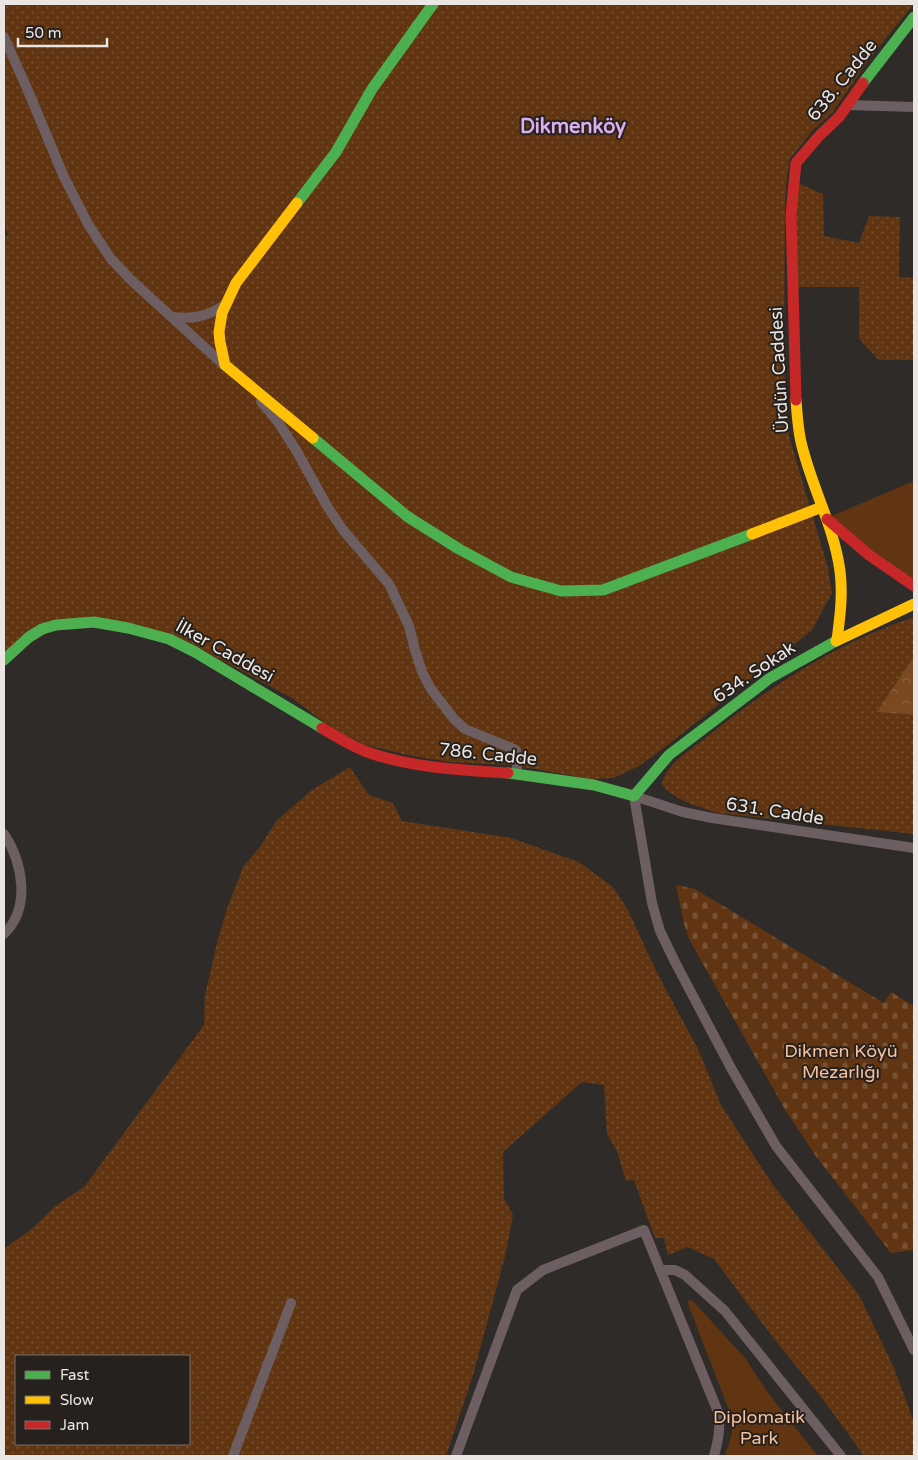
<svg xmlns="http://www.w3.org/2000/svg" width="918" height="1460" font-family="'Varela Round',sans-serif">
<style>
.grass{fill:url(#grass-dots);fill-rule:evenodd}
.forest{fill:url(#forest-crowns)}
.cemetery{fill:url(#cemetery-stones)}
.park{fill:#613511}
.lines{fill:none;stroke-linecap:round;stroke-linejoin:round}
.street{stroke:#6c5e61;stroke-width:10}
.fast{stroke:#4caf50;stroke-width:11}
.slow{stroke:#ffc107;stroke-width:11}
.jam{stroke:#c62828;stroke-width:11}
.labels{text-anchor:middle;stroke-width:4;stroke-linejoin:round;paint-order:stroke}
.street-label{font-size:18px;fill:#eae6e3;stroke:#27211d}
.park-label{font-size:18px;fill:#f4bf9d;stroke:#27211d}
.quarter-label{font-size:20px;font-weight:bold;fill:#d9adee;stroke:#27211d}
</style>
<defs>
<pattern id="grass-dots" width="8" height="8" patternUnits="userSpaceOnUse" patternTransform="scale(1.25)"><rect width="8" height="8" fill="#613511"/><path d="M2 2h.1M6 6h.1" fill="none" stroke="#785234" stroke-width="1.8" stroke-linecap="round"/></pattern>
<pattern id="forest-crowns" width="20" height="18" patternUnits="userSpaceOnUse" patternTransform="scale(1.25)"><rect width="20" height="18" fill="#7a4821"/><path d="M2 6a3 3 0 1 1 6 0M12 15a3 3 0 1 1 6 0" fill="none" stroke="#8d6241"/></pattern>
<pattern id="cemetery-stones" width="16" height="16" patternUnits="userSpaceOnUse" patternTransform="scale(1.25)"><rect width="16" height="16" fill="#613511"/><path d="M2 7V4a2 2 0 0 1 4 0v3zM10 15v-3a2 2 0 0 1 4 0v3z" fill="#785234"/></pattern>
</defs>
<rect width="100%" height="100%" fill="#2f2b29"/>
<!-- grass -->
<g class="grass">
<path d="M4 4H914L873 54 832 113 812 131 790 159 787 175 785 207 784 341 785 394 789 436 828 568 832 593 812 630 664 748 639 766 614 778 590 779 512 765 451 762 412 756 366 745 336 731 292 698 189 643 64 623 4 659V229L5 234 9 237 6 230 4 218Z"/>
<path d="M793 181 823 194 824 236 859 243 869 216 900 217 899 277 914 278V360H879L859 339V287H792Z"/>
<path d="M914 617V656L878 712 914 715V834L718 813C702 808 670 799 662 784 666 764 688 752 703 740 767 688 836 643 914 617Z"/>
<path d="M350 767 369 795 393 803 402 821 511 838 579 862 613 887 628 910 657 973 698 1049 721 1105 773 1185 859 1295 894 1368 914 1422V1456H864L822 1398 775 1340 714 1259 687 1247 668 1255 664 1238H655L634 1180 626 1181 617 1151 607 1134 604 1085 582 1082 503 1152 504 1198 513 1215 506 1253 473 1375 446 1456H4V1249L33 1228 54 1207 84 1187 204 1025 205 995 217 943 227 909 243 867 262 844 276 821 312 790ZM16 1356H189V1444H16Z"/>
</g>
<!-- forest -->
<path class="forest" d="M914 656V715L877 712Z"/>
<!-- cemetery -->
<path class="cemetery" d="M676 885 695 889 884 1003 891 992 914 1006V1250L891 1253 815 1155 784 1108 689 939 684 924Z"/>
<!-- park -->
<g class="park">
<path d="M914 481V586L827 518Z"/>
<path d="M692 1300 745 1358 768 1393 818 1456H725L732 1433 730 1413 687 1301Z"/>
</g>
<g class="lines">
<!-- street -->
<g class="street">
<path d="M4 37 29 93 64 177 88 224 111 259 131 280 224 365"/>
<path d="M848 105 914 107"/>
<path d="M172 317C192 319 208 317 224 305"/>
<path d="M261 401 278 422 296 450 327 506 343 530 389 584 409 626 415 650 422 672 431 689 454 719 465 729 516 750 517 773"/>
<path d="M634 796 652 903 660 931 675 962 731 1068 776 1146 878 1277 914 1350"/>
<path d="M634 796 683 812 712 818 914 848"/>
<path d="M4 834C23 863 31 908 4 934"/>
<path d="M660 1270H675L685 1275 725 1311 841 1456"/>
<path d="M233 1456 291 1303"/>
<path d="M456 1456 517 1290 543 1270 644 1230 718 1412C721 1428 718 1441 714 1456"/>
</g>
<!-- fast -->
<g class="fast">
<path d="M863 83 914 17"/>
<path d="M297 203 336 152 372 89 433 4"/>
<path d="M313 438 408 517 459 549 511 577 561 591 603 590 752 534"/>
<path d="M4 660 29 637 42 629 56 625 94 622 128 628 169 639 195 652 322 728"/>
<path d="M508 773 594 785 634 796 669 755 770 678 836 641"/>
</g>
<!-- slow -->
<g class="slow">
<path d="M297 203 236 283 222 313 219 332 220 342 225 365 313 438"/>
<path d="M796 400C797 414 798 429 801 442 811 486 834 526 840 571 843 594 840 617 837 640"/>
<path d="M752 534 822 507"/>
<path d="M836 641 914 604"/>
</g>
<!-- jam -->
<g class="jam">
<path d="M796 400 791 214 796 163 819 136 839 117 863 83"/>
<path d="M827 519 869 555 914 586"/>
<path d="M322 728C337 737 353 747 370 753 413 768 463 770 508 773"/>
</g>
</g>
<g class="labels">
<!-- street labels -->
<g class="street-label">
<text transform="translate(842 80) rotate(-51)" y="6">638. Cadde</text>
<text transform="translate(779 370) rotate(-93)" y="6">Ürdün Caddesi</text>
<text transform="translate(225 651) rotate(29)" y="6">İlker Caddesi</text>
<text transform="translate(754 672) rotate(-34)" y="6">634. Sokak</text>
<text transform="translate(488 754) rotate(6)" y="6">786. Cadde</text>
<text transform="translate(775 811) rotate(9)" y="6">631. Cadde</text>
</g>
<!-- park labels -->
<g class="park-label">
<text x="841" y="1057">Dikmen Köyü<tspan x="841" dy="21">Mezarlığı</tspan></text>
<text x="759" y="1423">Diplomatik<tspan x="759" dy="21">Park</tspan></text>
</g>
<!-- quarter labels -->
<g class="quarter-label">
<text x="573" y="133">Dikmenköy</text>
</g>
</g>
<!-- border -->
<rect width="918" height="1460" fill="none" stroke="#eae6e3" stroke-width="10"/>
<!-- legend -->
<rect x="15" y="1355" width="175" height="90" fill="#27211d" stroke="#75706c"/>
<rect x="25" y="1371" width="25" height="8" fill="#4caf50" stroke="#75706c"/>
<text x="60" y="1380" font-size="15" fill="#eae6e3">Fast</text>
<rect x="25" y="1396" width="25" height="8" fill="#ffc107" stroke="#75706c"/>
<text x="60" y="1405" font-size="15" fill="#eae6e3">Slow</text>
<rect x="25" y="1421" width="25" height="8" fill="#c62828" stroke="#75706c"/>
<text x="60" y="1430" font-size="15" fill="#eae6e3">Jam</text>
<!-- scale -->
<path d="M18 38v8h89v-8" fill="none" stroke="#eae6e3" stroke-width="2.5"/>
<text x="25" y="38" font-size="15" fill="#eae6e3" stroke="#27211d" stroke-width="4" paint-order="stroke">50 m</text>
</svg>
